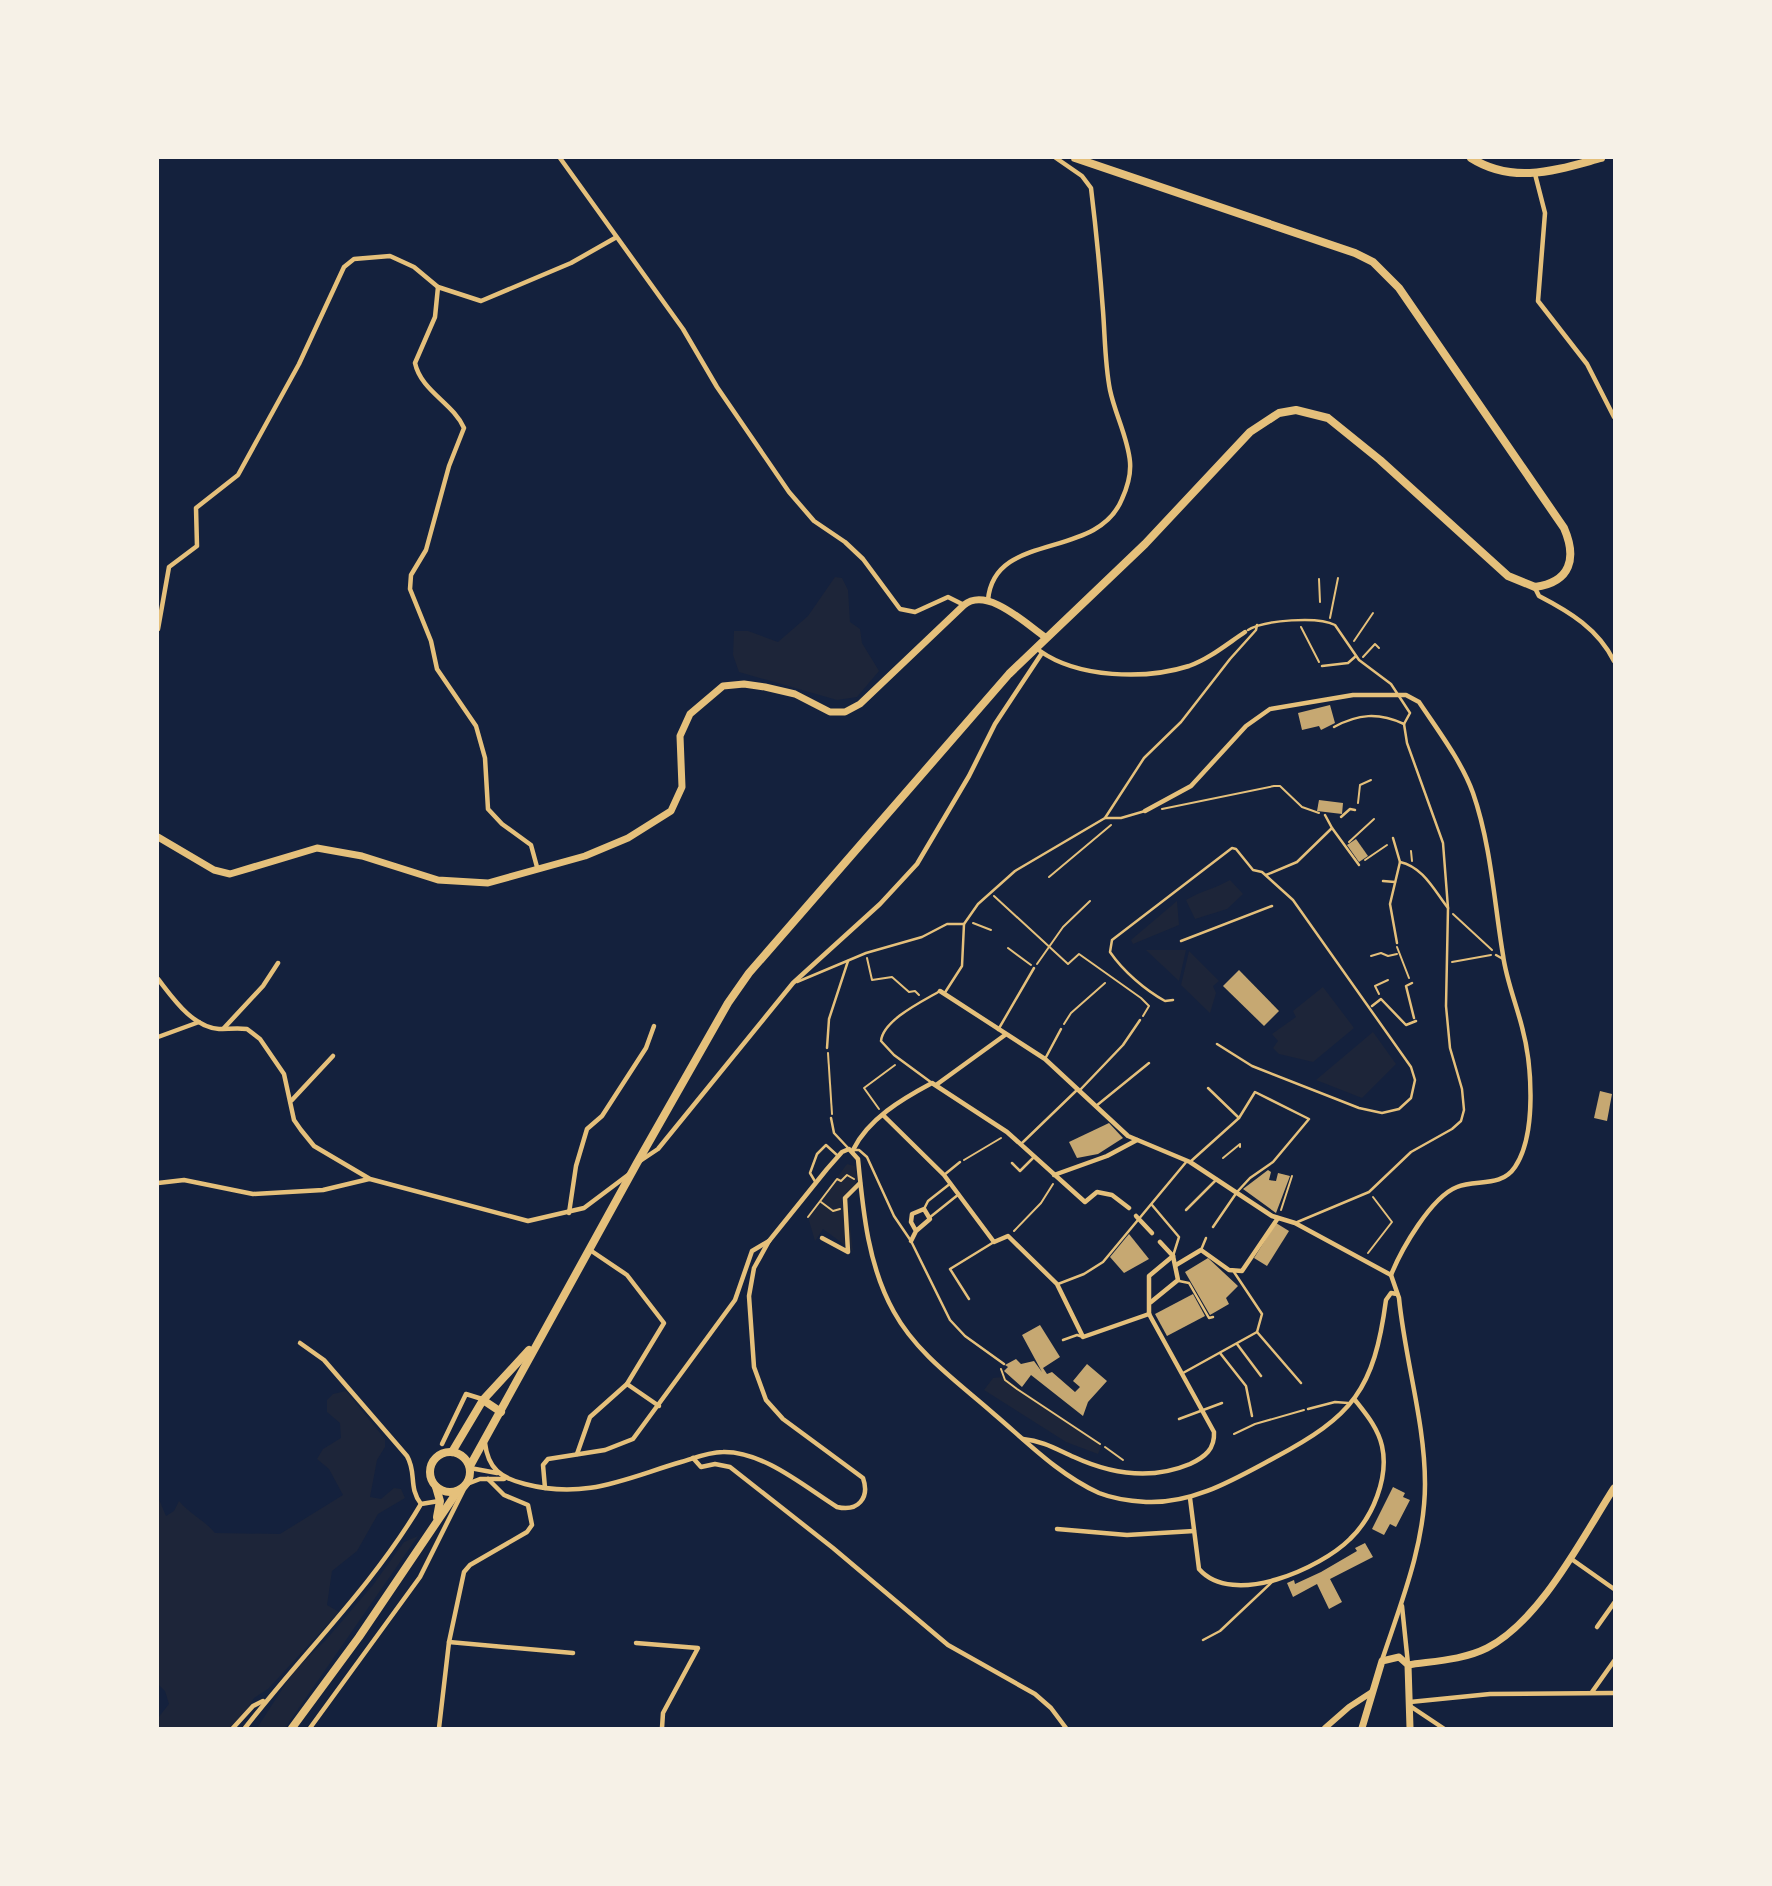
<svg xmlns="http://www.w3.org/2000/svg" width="1772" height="1886" font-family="'DM Sans',sans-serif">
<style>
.green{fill:#1d2539}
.building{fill:#c6a872}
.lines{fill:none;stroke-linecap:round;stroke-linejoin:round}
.path{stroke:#e5c07b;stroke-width:2}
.service{stroke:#e5c07b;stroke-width:2.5}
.minor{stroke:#e5c07b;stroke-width:4.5}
.tertiary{stroke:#e5c07b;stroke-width:6}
.secondary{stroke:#e5c07b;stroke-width:7}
.primary{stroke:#e5c07b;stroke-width:8}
</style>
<rect width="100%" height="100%" fill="#14213d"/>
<!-- green -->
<g class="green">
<path d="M835 577 842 578 848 590 850 622 860 629 862 643 879 671 857 697 837 700 739 672 733 655 734 631H748L778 642 808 616Z"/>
<path d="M1230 880 1243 894 1227 909 1195 919 1186 900C1201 891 1214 889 1230 880Z"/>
<path d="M1177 901 1179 925 1133 944 1131 940Z"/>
<path d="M1146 950H1186L1179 981Z"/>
<path d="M1189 951 1219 981 1213 986 1216 993 1210 1013 1181 985Z"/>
<path d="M1323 987 1354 1028 1313 1062 1279 1054 1273 1048 1278 1041 1272 1034 1296 1017 1293 1011Z"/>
<path d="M1373 1032 1396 1064 1362 1098 1316 1080Z"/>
<path d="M847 1164 855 1166 857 1180 847 1201 853 1251 823 1229 815 1241 808 1217Z"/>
<path d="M1003 1377 1102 1445 1098 1454 1066 1442 984 1390 993 1378Z"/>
<path d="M346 1391 385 1439V1447L377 1460 370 1497 381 1499 394 1488 401 1489 405 1498 378 1514 357 1551 332 1571 327 1605 339 1612 268 1689 254 1698 236 1728H158V1718L169 1704 165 1691 158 1684V1497L166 1516 174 1511 179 1501C191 1515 203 1519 215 1533L280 1534 343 1495 329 1469 317 1459 323 1449 341 1438 340 1423 327 1412V1400L333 1394Z"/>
<path d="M418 1536 285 1728H257L294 1671 325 1641 373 1585 404 1542Z"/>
</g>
<!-- building -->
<g class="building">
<path d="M1330 705 1335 723 1321 730 1319 726 1302 730 1298 713Z"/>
<path d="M1319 800 1343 803 1342 814 1317 811Z"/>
<path d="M1356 839 1368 856 1359 862 1347 845Z"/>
<path d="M1239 970 1279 1011 1264 1026 1223 986Z"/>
<path d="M1600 1091 1612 1094 1607 1121 1594 1118Z"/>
<path d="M1109 1123 1123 1138 1098 1154 1077 1158 1069 1142Z"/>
<path d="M1268 1170 1271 1172 1269 1180 1276 1181 1278 1173 1290 1176 1276 1213 1243 1189Z"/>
<path d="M1276 1223 1289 1231 1267 1266 1254 1258Z"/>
<path d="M1129 1234 1149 1259 1124 1273 1110 1257Z"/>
<path d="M1208 1258 1238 1286 1226 1298 1229 1304 1210 1315 1185 1272Z"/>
<path d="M1193 1294 1205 1316 1167 1336 1155 1314Z"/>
<path d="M1040 1325 1060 1357 1043 1368 1047 1374 1052 1372 1075 1392 1080 1387 1073 1381 1087 1364 1107 1381 1088 1402 1083 1416 1031 1375 1022 1387 1004 1371 1008 1367 1005 1365 1016 1359 1021 1364 1034 1361 1042 1372 1022 1335Z"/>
<path d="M1393 1487 1405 1493 1403 1497 1410 1500 1396 1527 1390 1524 1384 1535 1372 1529Z"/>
<path d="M1365 1543 1373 1557 1330 1579 1342 1602 1329 1609 1317 1584 1293 1597 1287 1583 1294 1580 1295 1584 1321 1572 1357 1551 1355 1548Z"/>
</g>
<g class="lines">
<!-- path -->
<g class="path">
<path d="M1319 579 1320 602"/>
<path d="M1330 618 1338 578"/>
<path d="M1301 627 1319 662"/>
<path d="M1354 641 1373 613"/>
<path d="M1363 657 1375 644 1379 648"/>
<path d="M1358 803 1360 785 1371 780"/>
<path d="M1162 809 1274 786H1280L1302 807 1319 813"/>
<path d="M1349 842 1374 819"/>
<path d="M1411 851 1412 861"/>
<path d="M1365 860 1387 845"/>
<path d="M1049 877 1111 825"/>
<path d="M994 896 1068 964 1079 954 1141 998 1149 1006 1143 1016"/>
<path d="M1453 914 1492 950"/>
<path d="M973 923 991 930"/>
<path d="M1397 947 1409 978"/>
<path d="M1008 948 1031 965"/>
<path d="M1371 956 1381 953 1388 956 1397 954"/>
<path d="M867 958 872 980 892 977 909 992 915 991 919 995"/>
<path d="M1452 962 1491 955"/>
<path d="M1037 964 1063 927 1090 901"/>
<path d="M1379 994 1375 986 1388 980"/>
<path d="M1064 1024 1071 1013 1105 983"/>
<path d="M828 1053 832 1114"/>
<path d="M879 1109 864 1088 895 1065"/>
<path d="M1223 1158 1240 1144V1147"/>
<path d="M964 1160 1001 1138"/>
<path d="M821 1202 833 1211 840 1209"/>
<path d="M1281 1210 1292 1176"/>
<path d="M808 1217 837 1179 841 1181 847 1175 854 1179"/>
<path d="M1014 1231 1041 1203 1053 1184"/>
<path d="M1368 1253 1392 1222 1373 1197"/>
<path d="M1001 1369 1005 1380 1017 1389 1100 1444"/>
<path d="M1234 1434 1255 1424 1304 1410"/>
<path d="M1105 1447 1123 1460"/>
</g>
<!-- service -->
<g class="service">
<path d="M1248 630C1265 620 1318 616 1335 625L1359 660 1391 684 1410 713 1404 724"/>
<path d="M1322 666 1348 663 1356 656"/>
<path d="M1334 727C1358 714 1378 712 1404 724"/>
<path d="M1341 817 1350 809 1355 810"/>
<path d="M1105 818H1121L1145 811"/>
<path d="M1332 828 1359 865"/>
<path d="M1393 838 1400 862 1390 904 1397 943"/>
<path d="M1400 862C1423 867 1434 890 1448 908"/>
<path d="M1266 875 1297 862 1332 828 1325 815"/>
<path d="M1383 881 1395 882"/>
<path d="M1181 941 1272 906"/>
<path d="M1496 955 1503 959"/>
<path d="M797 982 866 953 922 937 947 924H964"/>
<path d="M1412 983 1406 986 1414 1018"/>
<path d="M944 994 962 966 964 924 978 904 1015 871 1105 818 1144 758 1181 722 1230 659 1256 630 1257 625"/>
<path d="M1173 1000 1165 1001C1145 990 1123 971 1110 952L1112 940 1232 848 1236 849 1253 870 1262 872 1293 900 1411 1067 1415 1080 1411 1098 1399 1109 1382 1113 1359 1108 1252 1066 1217 1044"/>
<path d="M1372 1006 1381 999 1406 1025 1416 1021"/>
<path d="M998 1030 1034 968"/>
<path d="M827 1048 829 1019 848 961"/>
<path d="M1045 1059 1061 1029"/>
<path d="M932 1083 894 1055 881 1041C883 1020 923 1001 940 991"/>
<path d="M1208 1088 1239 1118"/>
<path d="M1080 1090 1123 1045 1140 1020"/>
<path d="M1096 1106 1149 1063"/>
<path d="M831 1118 834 1133 849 1149"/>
<path d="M1021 1144 1078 1089"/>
<path d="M853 1150H859L867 1157 894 1216 911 1241 950 1320 965 1336 1004 1364"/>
<path d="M1190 1162 1239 1118 1255 1092 1309 1119 1273 1162 1250 1178 1237 1192 1213 1227"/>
<path d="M1012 1163 1020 1171 1034 1157"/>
<path d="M944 1175 960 1162"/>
<path d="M816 1183 810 1173 817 1154 826 1145 838 1156"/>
<path d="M1152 1205 1179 1237 1173 1256"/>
<path d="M924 1209 928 1201 951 1183"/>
<path d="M1186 1210 1217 1179"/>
<path d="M929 1218 959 1194"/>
<path d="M1295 1223 1369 1192 1411 1152 1452 1129 1461 1121 1464 1110 1462 1089 1450 1048 1446 1006 1448 908 1443 843 1407 743 1404 724"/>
<path d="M1201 1250 1206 1238"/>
<path d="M1179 1281 1189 1283 1209 1318 1213 1317"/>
<path d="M1058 1284 1084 1274 1103 1262 1187 1161"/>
<path d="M969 1299 950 1269 994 1242"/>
<path d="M1257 1332 1301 1383"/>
<path d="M1063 1340 1077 1335 1083 1337"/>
<path d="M1237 1344 1261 1376"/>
<path d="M1220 1353 1246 1386 1252 1416"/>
<path d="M1183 1373 1257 1332 1262 1314 1234 1272"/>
<path d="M1308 1409 1335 1402 1348 1403"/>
<path d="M1179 1419 1222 1403"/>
<path d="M1203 1640 1220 1631 1273 1581"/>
</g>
<!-- minor -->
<g class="minor">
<path d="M560 158 683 329 717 387 789 492 814 521 845 542 863 559 900 609 915 612 948 597 964 605"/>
<path d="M1535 174 1545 213 1538 301 1587 364 1614 417"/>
<path d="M438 287 435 317 415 363C421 391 453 403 464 428L449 466 426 550 411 575 410 589 431 641 437 669 476 726 485 758 488 809 502 824 531 845 537 867"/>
<path d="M1535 588 1539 596C1570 612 1598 629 1614 661"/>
<path d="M988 600C994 530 1097 561 1122 499 1127 488 1131 474 1130 462 1128 438 1115 414 1110 390 1105 365 1105 337 1103 311 1100 270 1096 229 1091 188L1082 176 1056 158"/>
<path d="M158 629 169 567 197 546 196 508 238 475 299 364 344 267 354 259 390 256 414 267 438 287 481 301 571 263 615 238"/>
<path d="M1040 651C1078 678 1145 680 1189 666 1209 659 1227 644 1245 632"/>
<path d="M1145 811 1191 786 1246 726 1270 709 1353 695H1406L1419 702C1437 729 1462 762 1473 793 1491 845 1494 901 1503 955 1506 979 1516 1003 1522 1027 1532 1064 1537 1134 1515 1167 1501 1188 1476 1179 1457 1187 1431 1197 1401 1250 1391 1275L1399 1298C1405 1360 1425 1422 1425 1484 1425 1544 1401 1603 1382 1660"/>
<path d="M158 979C173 998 192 1027 219 1029 228 1029 238 1028 247 1029L260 1039 284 1074 294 1120 301 1130 314 1146 370 1179 528 1221 584 1208 628 1175"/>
<path d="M940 991 1045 1059 1128 1136 1190 1162 1272 1216 1295 1223 1391 1275"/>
<path d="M224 1028 263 986 278 963"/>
<path d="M158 1037 199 1022"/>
<path d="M936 1085 1005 1035"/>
<path d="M292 1100 333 1056"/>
<path d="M883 1115 944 1175 994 1242 1008 1236 1057 1284 1083 1337 1149 1314"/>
<path d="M853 1150C868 1119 902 1099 932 1083L1007 1132 1085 1202 1097 1192 1112 1195 1129 1208"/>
<path d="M640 1161 658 1149 793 983 880 904 917 864 969 776 995 724 1042 653"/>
<path d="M1054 1175 1107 1156 1137 1140"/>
<path d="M158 1183 184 1180 253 1194 323 1190 369 1179"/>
<path d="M569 1213 576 1166 587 1129 602 1116 646 1048 654 1026"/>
<path d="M1136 1216 1152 1233"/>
<path d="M822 1238 848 1252 845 1198 860 1183"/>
<path d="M911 1241 916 1231 930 1219 924 1209 912 1214 911 1222 916 1231"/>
<path d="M1176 1265 1201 1250 1229 1270 1242 1271 1278 1218"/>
<path d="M1151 1302 1178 1280 1173 1256 1160 1242"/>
<path d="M1149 1314V1276L1173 1256"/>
<path d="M300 1343 324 1360 407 1456C417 1473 408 1487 421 1504"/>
<path d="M627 1384 659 1406"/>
<path d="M1023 1439C1043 1441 1056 1449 1074 1457 1111 1474 1152 1480 1190 1464 1205 1457 1215 1449 1214 1432L1149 1314"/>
<path d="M485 1443C488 1469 501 1478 525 1484 586 1500 626 1478 681 1462 694 1458 709 1452 723 1452 763 1451 805 1487 837 1507 858 1512 870 1498 863 1478L783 1419 766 1400 754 1367 749 1296 754 1268 769 1241 827 1169 842 1152 849 1149 858 1159C863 1211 868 1266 894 1312 917 1354 959 1383 994 1414 1027 1442 1059 1475 1099 1493 1114 1499 1130 1501 1146 1502 1193 1504 1233 1480 1274 1458 1353 1416 1374 1390 1386 1300L1391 1293 1397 1294"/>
<path d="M442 1444 466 1394 482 1399"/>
<path d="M577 1454 590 1417 627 1384 664 1323 627 1275 590 1250"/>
<path d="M693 1458 701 1467 715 1464 730 1467 833 1548 948 1645 1035 1694 1051 1708 1066 1728"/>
<path d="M470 1468 497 1473"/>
<path d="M467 1484 480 1479H504"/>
<path d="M545 1488 543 1465 548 1459 605 1450 633 1439 735 1300 752 1251 769 1241"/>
<path d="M1190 1498 1199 1569C1233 1608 1321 1568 1350 1539 1373 1517 1389 1477 1382 1446 1378 1428 1366 1414 1355 1400"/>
<path d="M1057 1529 1127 1535 1194 1531"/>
<path d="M1570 1558 1614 1589"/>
<path d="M1402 1606 1408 1664"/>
<path d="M1597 1627 1614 1603"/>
<path d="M449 1642 573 1653"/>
<path d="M636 1643 698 1648 663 1713 662 1728"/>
<path d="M1592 1692 1614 1661"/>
<path d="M1410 1702 1490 1694 1614 1693"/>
<path d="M1410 1706 1443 1728"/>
<path d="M233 1728 253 1706 263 1701"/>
<path d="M245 1728C303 1653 372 1587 421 1504L439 1501"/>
<path d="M310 1728 420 1577 465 1487"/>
<path d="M439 1728 449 1642 464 1572 470 1565 527 1532 532 1525 528 1505 504 1495 488 1479"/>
</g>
<!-- tertiary -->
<path class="tertiary" d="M1325 1728 1349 1707 1372 1692"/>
<!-- secondary -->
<g class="secondary">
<path d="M158 837 214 870 230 874 317 848 362 856 438 880 488 883 585 856 628 838 671 811 682 787 680 736 690 714 723 686 744 684 765 687 795 694 830 712H845L860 704 964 605C987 586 1026 624 1045 637"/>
<path d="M1408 1665C1434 1661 1463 1660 1487 1648 1541 1620 1582 1538 1614 1488"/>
<path d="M1362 1728 1382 1661 1399 1657 1408 1665 1410 1728"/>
</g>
<!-- primary -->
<g class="primary">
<path d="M1471 158C1514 185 1556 170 1601 158"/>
<path d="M483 1400 501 1412"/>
<circle cx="450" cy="1472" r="20"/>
<path d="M452 1452 483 1400 529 1350"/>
<path d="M470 1466 637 1163 728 1003 749 973 1009 674 1145 544 1250 432 1279 413 1296 410 1328 418 1380 460 1508 576 1535 587C1571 582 1577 558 1564 528L1399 288 1373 262 1355 253 1075 158"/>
<path d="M436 1487 440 1501 437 1517"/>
<path d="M292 1728 359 1637 457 1492"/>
</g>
</g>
<!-- border -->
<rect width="1772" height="1886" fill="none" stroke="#f6f1e7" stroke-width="318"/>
</svg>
